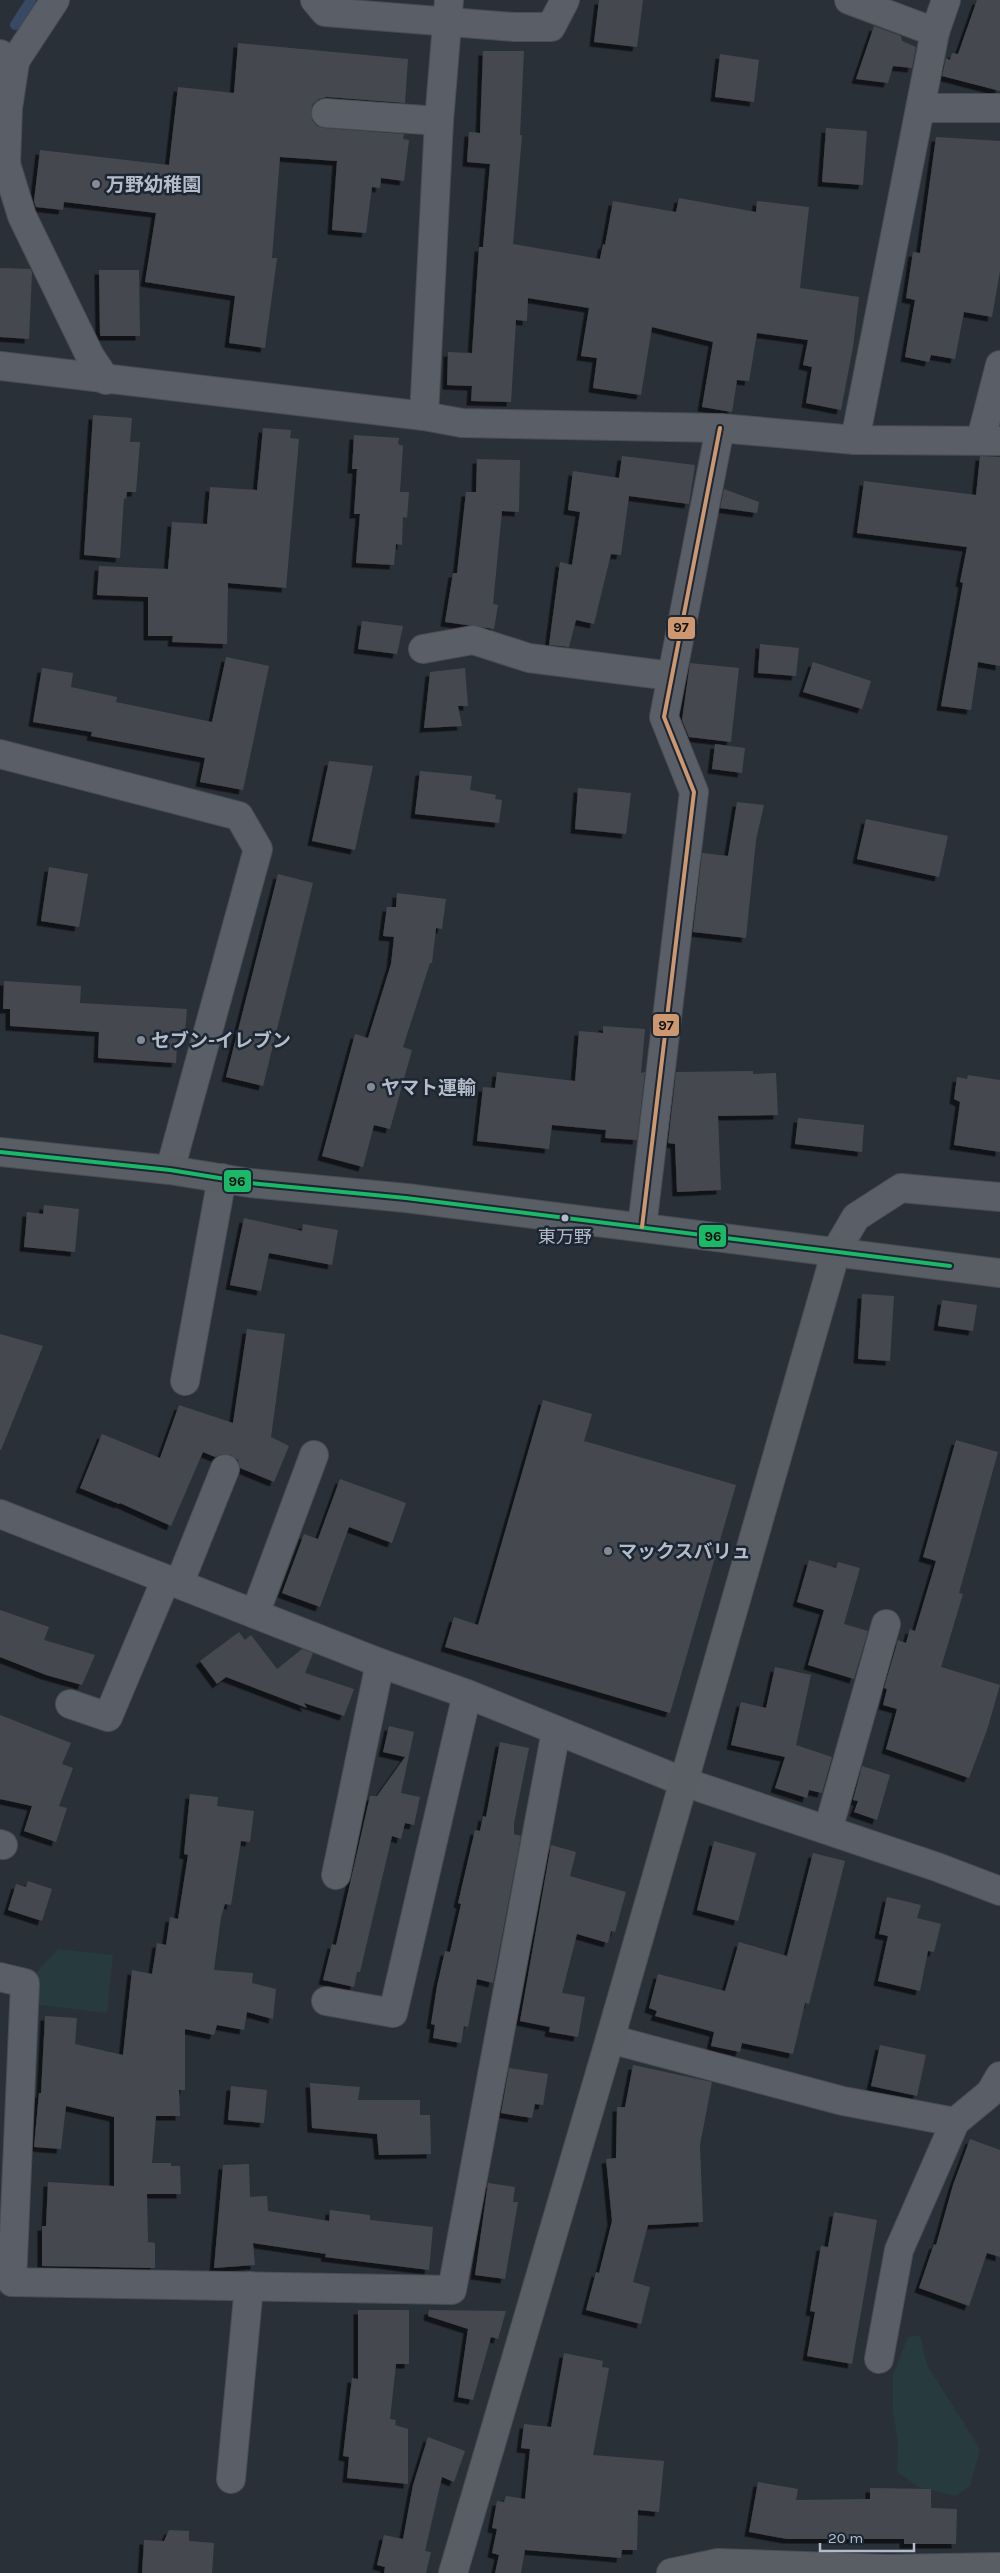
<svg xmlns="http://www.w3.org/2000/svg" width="1000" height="2573" font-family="Karla,'Noto Sans JP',sans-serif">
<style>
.green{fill:#273a3e}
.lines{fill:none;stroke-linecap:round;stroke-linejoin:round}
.stream{stroke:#384963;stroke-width:10}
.building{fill:#444950;filter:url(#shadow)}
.street-casing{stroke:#484c53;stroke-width:30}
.secondary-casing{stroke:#484c53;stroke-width:30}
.street{stroke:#5a5e66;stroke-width:28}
.secondary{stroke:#595d64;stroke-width:28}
.bus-1-casing{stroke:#1d2633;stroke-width:8}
.bus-2-casing{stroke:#1d2633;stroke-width:8}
.bus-1{stroke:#1ab867;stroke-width:4}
.bus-2{stroke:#cd976f;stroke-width:4}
.poi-dot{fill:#848b96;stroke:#1d2633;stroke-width:2}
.bus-dot{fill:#b4bcc9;stroke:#1d2633;stroke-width:2}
.labels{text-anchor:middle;stroke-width:5;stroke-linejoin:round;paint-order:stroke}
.bus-label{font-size:18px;fill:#b4bcc9;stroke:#1d2633}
.poi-label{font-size:19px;font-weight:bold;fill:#b4bcc9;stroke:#1d2633;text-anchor:start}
.line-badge{stroke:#1d2633;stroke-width:2}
.pale-badge-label{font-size:14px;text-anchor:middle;font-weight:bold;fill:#111}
</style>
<defs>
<filter id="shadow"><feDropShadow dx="-4.5" dy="4.5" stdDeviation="0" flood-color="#0009"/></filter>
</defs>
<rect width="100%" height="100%" fill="#2a3038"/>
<!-- green -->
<g class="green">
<path d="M58 1949 113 1955 107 2013 31 2004 34 1975Z"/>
<path d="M920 2335 927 2365 980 2449 970 2486 955 2496 919 2487 897 2472 898 2443 893 2411V2375L908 2337Z"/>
</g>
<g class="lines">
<!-- stream -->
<path class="stream" d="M15 25 31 0"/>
</g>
<!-- building -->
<g class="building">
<path d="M599 0H643L637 47 594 42Z"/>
<path d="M977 0H1000V91L942 76 946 58 950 60 952 53 958 54Z"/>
<path d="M874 26 901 36 902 41 916 47 912 68 893 66 888 83 856 79Z"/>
<path d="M238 43 408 59 405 103 327 97 319 99 313 104 311 111 312 120 317 126 324 128 404 134 403 139 409 140 404 181 381 178 380 188 372 187 366 233 332 230 337 161 280 157 272 258H277L265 348 229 343 235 296 145 282 156 213 64 202 63 210 36 207 34 201 40 150 169 165 178 87 234 93Z"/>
<path d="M483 51H524L520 135H522L513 244 600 259 603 244 605 245 613 201 676 212 679 198 756 212 757 201 809 207 800 288 859 297 853 347 841 410 806 403 812 367 803 365 808 340 757 333 749 381 737 380 732 412 702 407 713 342 652 327 641 395 593 388 597 358 581 356 589 308 528 298 527 321 516 320 511 402 471 401 472 386 447 385 448 352 472 353 479 247H483L490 164 467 162 469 132 480 133Z"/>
<path d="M720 54 759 60 754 102 715 97Z"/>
<path d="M826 128 867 131 863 185 822 182Z"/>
<path d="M936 137 1000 141V271L992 317 964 312 955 359 931 355 929 362 905 357 915 300 906 298 913 252 920 253Z"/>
<path d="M0 268 30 269 32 272 29 339 0 337Z"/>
<path d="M99 270H139L140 336H100Z"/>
<path d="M93 415 132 418 130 442H140L136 492H127L126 499 124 498 120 558 84 555Z"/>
<path d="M263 428 291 430 290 438 299 439 286 588 228 583 227 644 172 642 173 636H148V597L97 595 99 566 168 569 172 522 207 524 210 487 257 490Z"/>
<path d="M354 435 399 438 398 444 403 446 400 492H409L407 518 403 517 402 545 396 544 394 565 356 563 360 514H354L357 469H352Z"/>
<path d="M622 456 695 465 689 504 629 496 621 555 611 554 594 624 576 620 569 647 549 645 560 562 572 565 580 512 568 510 573 471 619 478Z"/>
<path d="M980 456 1000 457V666L978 662 971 710 941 706 963 583 960 582 967 547 857 533 864 481 976 495Z"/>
<path d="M477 459 520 460 519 512 502 511 493 604 498 605 494 629 445 622 453 573H457L466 492H476Z"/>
<path d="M724 489 759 502 757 513 720 508Z"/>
<path d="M362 621 403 626 397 654 358 649Z"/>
<path d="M760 644 799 648 796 676 758 673Z"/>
<path d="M226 657 269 666 243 790 200 782 205 758 91 736 92 732 33 722 42 668 73 673 71 687 117 697 116 702 212 722Z"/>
<path d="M813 662 871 681 862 709 803 692Z"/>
<path d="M690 663 739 668 731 742 689 737 682 720Z"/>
<path d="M465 668 468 706H458L462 726 424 728 430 672Z"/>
<path d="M715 744 745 748 742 773 712 769Z"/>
<path d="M329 761 373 766 355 850 312 841Z"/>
<path d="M420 771 472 776 470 790 496 795 495 799 502 800 499 823 415 814Z"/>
<path d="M578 788 631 793 626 834 575 829Z"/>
<path d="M737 802 764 805 756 840 746 938 693 932 702 853 728 856Z"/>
<path d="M866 819 948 836 939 877 857 859Z"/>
<path d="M49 867 88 874 79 927 41 921Z"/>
<path d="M278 874 313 883 263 1086 226 1077Z"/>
<path d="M397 893 446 899 442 929 436 928 432 963H430L403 1047 412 1050 390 1129 374 1125 363 1167 322 1156 355 1034 368 1038 391 964 394 937 383 936 387 907H396Z"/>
<path d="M4 981 81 986 80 1003 187 1009 185 1033 178 1032 176 1063 98 1058 99 1032 10 1026V1009H3Z"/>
<path d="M603 1026 645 1029 641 1073 645 1072 637 1140 605 1138 606 1130 552 1125 549 1149 477 1141 483 1087 495 1088 497 1072 575 1081 579 1031 603 1033Z"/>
<path d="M753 1071V1074L776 1073 778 1115 718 1116 721 1190 677 1192 675 1144 668 1143 676 1072Z"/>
<path d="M968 1075 1000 1080V1152L954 1145 960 1102 954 1099 957 1077 967 1079Z"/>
<path d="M798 1118 864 1125 862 1152 795 1144Z"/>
<path d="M44 1205 79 1209 75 1252 24 1247 27 1212 43 1214Z"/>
<path d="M244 1218 302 1231 303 1224 338 1230 332 1265 269 1253 261 1291 230 1285Z"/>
<path d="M862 1294 894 1296 890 1361 858 1359Z"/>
<path d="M942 1300 977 1305 973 1331 938 1326Z"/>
<path d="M247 1329 285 1334 271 1437 289 1446 274 1482 240 1468 238 1460 231 1455 223 1454 215 1457 203 1452 171 1526 120 1503 119 1504 80 1488 102 1434 160 1458 179 1405 233 1423Z"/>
<path d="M0 1334 43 1346 1 1450H0Z"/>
<path d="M543 1400 592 1414 584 1441 736 1485 670 1713 445 1647 454 1617 478 1625Z"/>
<path d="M956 1440 998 1452 959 1593 963 1594 941 1667 1000 1685 987 1730 969 1778 886 1749 897 1709 883 1705 887 1689 884 1688 898 1640 906 1643 910 1629 915 1631 936 1561 923 1557Z"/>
<path d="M340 1479 406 1503 392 1543 349 1527 320 1607 282 1593 304 1534 318 1539Z"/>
<path d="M809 1560 836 1568 838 1562 860 1568 844 1624 868 1631 854 1679 808 1665 824 1610 797 1602Z"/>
<path d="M0 1610 49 1627 44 1640 95 1655 82 1685 46 1675 0 1657Z"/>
<path d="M239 1632 245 1640 251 1635 277 1669 302 1649 313 1653 305 1673 354 1689 344 1716 304 1703 307 1708 226 1677 217 1684 200 1661Z"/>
<path d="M775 1667 811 1675 796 1745 832 1757 822 1793 809 1790 807 1798 775 1788 785 1757 731 1745 741 1702 766 1708Z"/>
<path d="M0 1715 71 1743 62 1764 73 1768 59 1806 67 1808 56 1842 24 1831 32 1806 0 1799Z"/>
<path d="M389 1726 414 1732 401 1793 420 1797 414 1825 405 1823 401 1839 392 1836 360 1972H357L354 1987 323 1980 332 1944 336 1945 370 1796H377L405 1757 383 1752Z"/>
<path d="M500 1742 529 1748 514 1823V1834L521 1836 493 1983 477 1979 468 2027 464 2026 461 2043 433 2038 435 2025 431 2024 437 1986 445 1951 450 1952 461 1904 458 1903 475 1830 480 1831 483 1816 486 1817Z"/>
<path d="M862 1766 890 1775 877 1820 854 1812 858 1801 853 1800Z"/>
<path d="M190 1794 218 1797 217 1806 254 1811 250 1842 241 1841 231 1905 225 1904 221 1917 214 1970 253 1973 252 1983 276 1989 273 2019 247 2012 244 2030 217 2025 214 2035 185 2029V2090H179L180 2116H156L152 2163H171V2166H180L181 2194H147L148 2242 155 2243V2268L42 2266V2226H46L48 2182 114 2186V2117L66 2106 61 2149 34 2147 39 2093H41L45 2016 77 2018 75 2044 123 2055 132 1970 152 1974 157 1943 166 1945 170 1917 178 1919 188 1855 184 1854Z"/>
<path d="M714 1841 756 1853 738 1921 697 1910Z"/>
<path d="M551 1845 576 1852 570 1876 626 1892 615 1932 611 1931 608 1943 577 1934 562 1993 585 1997 578 2037 549 2032 550 2027 520 2021Z"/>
<path d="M813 1853 845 1861 809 2004 805 2003 793 2054 742 2043 740 2052 711 2046 714 2032 655 2016 657 2011 649 2008 658 1974 725 1991 739 1942 787 1956Z"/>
<path d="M28 1881 52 1889 42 1921 8 1910 16 1884 26 1887Z"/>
<path d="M887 1897 921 1905 917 1918 941 1924 934 1952 928 1951 920 1991 878 1981 888 1936 879 1934Z"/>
<path d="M880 2045 926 2055 917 2096 871 2086Z"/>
<path d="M633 2065 712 2082 700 2145 703 2222 648 2225 633 2282 650 2287 641 2324 586 2310 596 2272 599 2273 612 2221 606 2159 616 2158 617 2107H625Z"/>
<path d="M509 2068 548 2074 543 2105 535 2104 532 2118 501 2113Z"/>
<path d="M310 2083 360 2087 358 2100H420V2115H430L431 2154 379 2155 377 2134 312 2128Z"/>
<path d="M231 2086 267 2090 264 2123 228 2120Z"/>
<path d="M970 2139 1000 2150V2257L987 2253 969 2306 919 2288 934 2244 936 2245 953 2185Z"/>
<path d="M249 2164 250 2197 267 2196 268 2211 329 2221 330 2210 370 2215V2220L433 2227 429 2270 325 2257 326 2254 253 2243 255 2265 214 2268 223 2165Z"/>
<path d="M488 2183 515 2187 513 2202H518L505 2279 475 2275Z"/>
<path d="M834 2212 877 2220 852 2364 807 2356 815 2312 810 2311 821 2246 828 2247Z"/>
<path d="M358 2310H409V2364H396L390 2419 396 2420 395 2425 408 2429V2484L347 2478 349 2457 343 2456 352 2378 358 2379Z"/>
<path d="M429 2310 506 2311 498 2339 491 2337 473 2400 458 2397 468 2329 428 2316Z"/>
<path d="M564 2353 603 2361 602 2367 609 2368 593 2455 664 2461 659 2512 638 2510 637 2550H622L621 2558 525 2550 521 2573H495L499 2555 492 2553 497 2529 492 2528 497 2501 504 2502 506 2496 525 2499 530 2449 521 2448 524 2424 551 2427Z"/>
<path d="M428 2437 465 2451 454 2482 442 2477 425 2551 431 2552 426 2573H384L385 2567 377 2565 384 2535 403 2539 413 2485Z"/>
<path d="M758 2482 798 2489 796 2500 870 2499V2488L931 2489V2508L957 2509 956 2544H904V2539H787L749 2532Z"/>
<path d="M169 2530 189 2531V2541L214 2543 212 2573H142L144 2540 164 2541Z"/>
</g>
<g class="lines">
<defs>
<g id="street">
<path d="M315 0 325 12 514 27H551L565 0"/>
<path d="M849 0 935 32 855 440"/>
<path d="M935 32 946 0"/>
<path d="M0 54 15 62 8 108 6 164 22 216 90 356 106 380"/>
<path d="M5 76 55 0"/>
<path d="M921 108H1000"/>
<path d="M326 113 439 121"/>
<path d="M0 366 424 416 462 423 720 428 855 440 1000 441"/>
<path d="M424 416 439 121 449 0"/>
<path d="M981 439 1000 365"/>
<path d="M423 649 473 640 529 658 671 676"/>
<path d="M0 754 239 816 258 849 170 1170"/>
<path d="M642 1227 694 792 664 717 720 428"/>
<path d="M836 1251 856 1217 901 1188 1000 1197"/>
<path d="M185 1381 222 1178"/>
<path d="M0 1514 380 1663 467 1694 684 1782 937 1867 1000 1891"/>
<path d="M179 1584 225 1469"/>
<path d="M255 1614 314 1455"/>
<path d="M70 1704 108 1717 166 1579"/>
<path d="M828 1830 886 1624"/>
<path d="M0 1844 3 1845"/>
<path d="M336 1875 380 1663"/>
<path d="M0 1977 25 1983 12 2282 452 2290 556 1731"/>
<path d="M326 2001 393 2013 467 1694"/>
<path d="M610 2039 843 2101 955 2122"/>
<path d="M879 2359 899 2250 955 2122 990 2093 1000 2076"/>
<path d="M231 2479 249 2286"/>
</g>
<g id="secondary">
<path d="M0 1152 170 1170 250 1183 406 1198 1000 1273"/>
<path d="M453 2573 610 2039 836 1251"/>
<path d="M671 2573 718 2563 888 2569 1000 2567"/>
</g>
</defs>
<!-- street casing -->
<use href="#street" class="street-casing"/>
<!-- secondary casing -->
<use href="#secondary" class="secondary-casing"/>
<!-- street -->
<use href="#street" class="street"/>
<!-- secondary -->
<use href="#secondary" class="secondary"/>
<defs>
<path id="bus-1" d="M0 1152 170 1170 250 1183 406 1198 950 1266"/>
<path id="bus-2" d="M642 1227 694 792 664 717 720 428"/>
</defs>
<!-- bus-1 casing -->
<use href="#bus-1" class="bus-1-casing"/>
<!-- bus-2 casing -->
<use href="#bus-2" class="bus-2-casing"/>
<!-- bus-1 -->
<use href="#bus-1" class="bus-1"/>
<!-- bus-2 -->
<use href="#bus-2" class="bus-2"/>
</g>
<!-- markers -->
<g class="poi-dot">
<circle cx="96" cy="184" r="5"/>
<circle cx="141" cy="1040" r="5"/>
<circle cx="371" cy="1087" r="5"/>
<circle cx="608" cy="1551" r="5"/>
</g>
<circle class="bus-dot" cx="565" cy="1218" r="4.5"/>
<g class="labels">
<!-- bus labels -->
<g class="bus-label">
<text x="565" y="1243">東万野</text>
</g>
<!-- poi labels -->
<g class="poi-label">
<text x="106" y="191">万野幼稚園</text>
<text x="151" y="1047">セブン-イレブン</text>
<text x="381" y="1094">ヤマト運輸</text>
<text x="618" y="1558">マックスバリュ</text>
</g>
</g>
<g class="line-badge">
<rect x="667" y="616" width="29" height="24" rx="5" fill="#cd976f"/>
<rect x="652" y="1013" width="28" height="24" rx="5" fill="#cd976f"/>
<rect x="223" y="1169" width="29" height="24" rx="5" fill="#1ab867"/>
<rect x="698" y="1224" width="29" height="24" rx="5" fill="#1ab867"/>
</g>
<g class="pale-badge-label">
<text x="681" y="632">97</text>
<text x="666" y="1030">97</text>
<text x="237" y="1186">96</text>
<text x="713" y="1241">96</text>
</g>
<!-- scale -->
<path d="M820 2543v8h94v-8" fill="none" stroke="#b4bcc9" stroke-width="2.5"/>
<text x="828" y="2543" font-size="15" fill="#b4bcc9" stroke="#1d2633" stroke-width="4" paint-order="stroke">20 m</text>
</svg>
